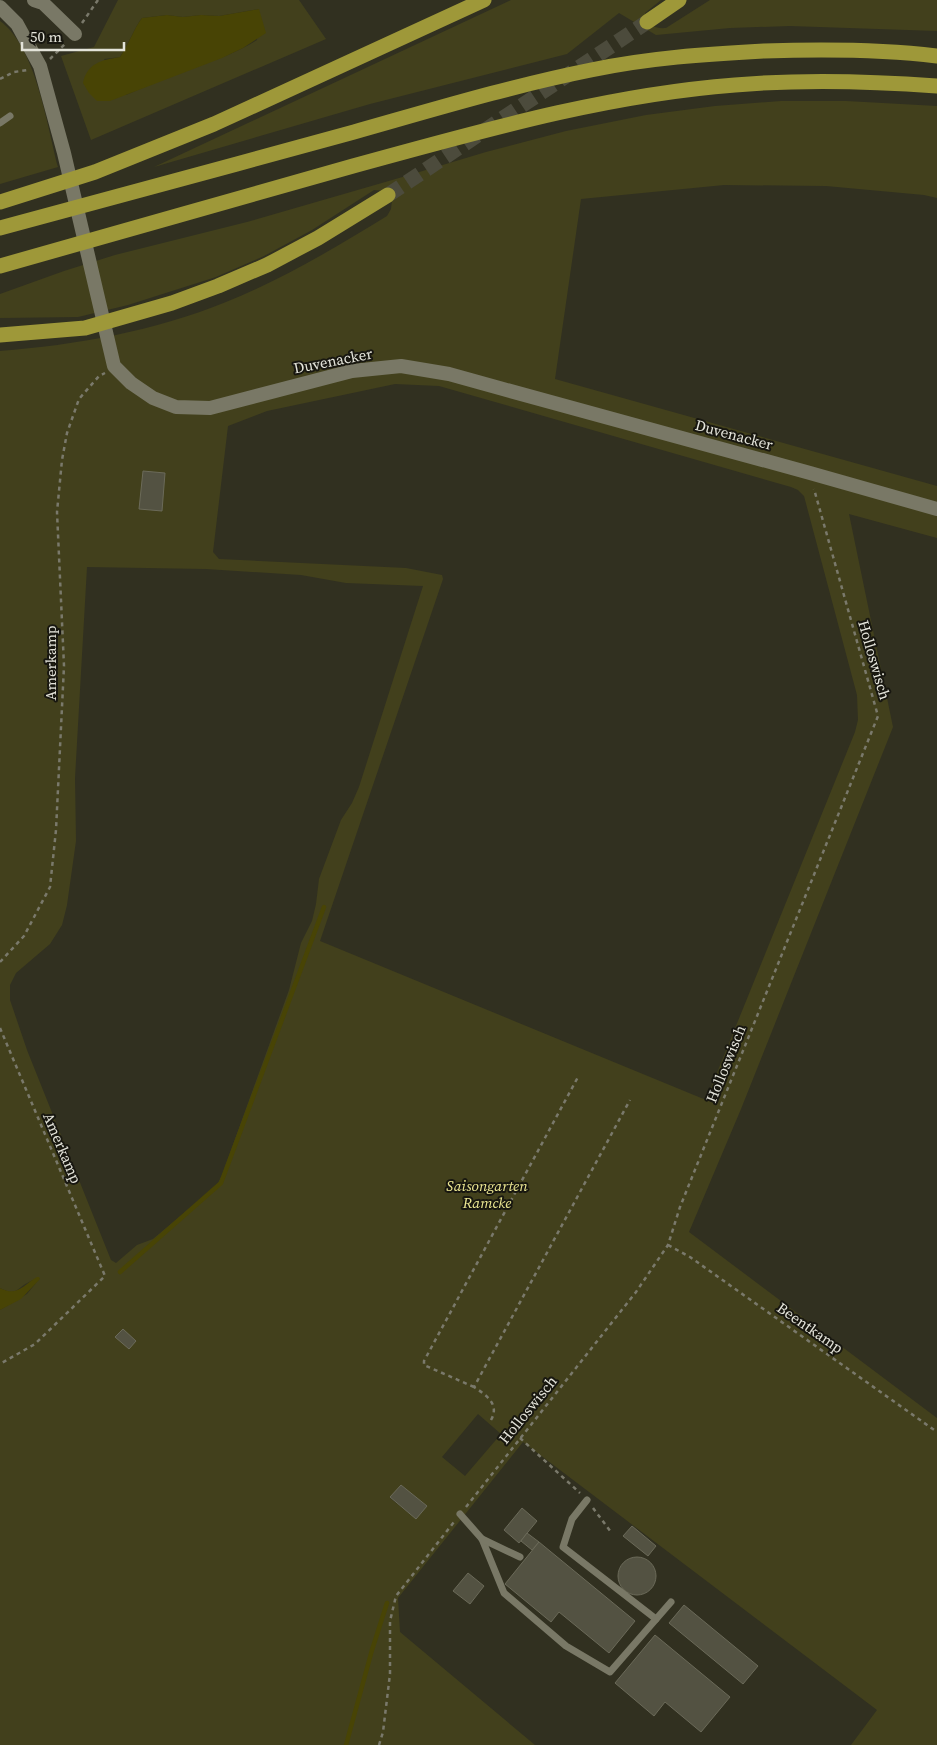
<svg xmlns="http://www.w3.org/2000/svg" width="937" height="1745" font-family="'Source Serif 4',serif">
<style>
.green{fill:#42401c;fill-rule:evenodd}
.water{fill:#484405}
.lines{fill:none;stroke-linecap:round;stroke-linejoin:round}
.stream{stroke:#484405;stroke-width:4.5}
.building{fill:#535242;stroke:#6b6a59}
.highway-tunnel{stroke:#4c4b3c;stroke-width:15;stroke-dasharray:15 8;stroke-linecap:butt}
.path{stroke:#7a796b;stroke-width:2.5;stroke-dasharray:4 4;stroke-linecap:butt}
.lane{stroke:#797866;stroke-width:7}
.street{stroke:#797866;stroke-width:14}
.highway{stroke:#9e9839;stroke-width:15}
.labels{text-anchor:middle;stroke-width:4;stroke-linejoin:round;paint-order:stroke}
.street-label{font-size:15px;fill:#e4e4da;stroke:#181710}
.park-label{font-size:15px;font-style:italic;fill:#eee993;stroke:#181710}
</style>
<rect width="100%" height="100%" fill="#313020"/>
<!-- green -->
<g class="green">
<path d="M118 0H299L326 39 91 140 61 56 94 47ZM259 9 257 40C235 54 211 61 186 70 166 78 146 86 126 95L104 59 120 57C129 44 133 30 142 18L167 15 183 17 201 15 219 16Z"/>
<path d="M511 0H661L645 13C646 25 655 29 666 28L710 0H937V31L790 26 730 28 656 35 619 13 567 54 370 104 154 167Z"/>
<path d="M0 21C36 47 47 125 58 167L0 184Z"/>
<path d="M781 101H846L937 106V198L924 195 826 186 724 185 581 199 555 379 937 486V538L849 514 893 727 741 1109 689 1232 937 1418V1745H851L877 1710 523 1442 398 1598 400 1632 535 1745H0V1310L27 1294 40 1278C37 1279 32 1280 29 1282 15 1289 17 1297 0 1288V351C76 345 155 331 226 302 283 279 335 248 387 216L391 209 392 201 384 191 374 190 312 230 264 256 216 277 128 305 78 317 0 318V294L64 271 115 255 247 222 406 176 486 152 566 131 646 115 715 106ZM395 384 439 386 791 487 798 490 804 496 857 695 858 720 855 732 706 1100 320 941 443 579 442 575 406 568 219 559 213 552 228 426 267 411ZM87 567 206 569 301 575 346 583 423 586 359 787 352 803 341 820 319 879 316 904 312 921 301 943 289 990 222 1175 217 1185 153 1239 137 1245 116 1263 111 1260 27 1050 10 1000V985L16 973 50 944 62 925 67 905 76 841 75 778ZM478 1414 501 1434 465 1476 442 1457ZM401 1485 426 1506 416 1519 390 1498Z"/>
</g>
<!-- water -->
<g class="water">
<path d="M259 9 266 33 243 48 222 58 110 101H97L89 93 83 83C87 63 102 60 120 57 129 44 133 30 142 18L167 15 183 17 201 15 219 16Z"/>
<path d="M37 1277H39L40 1279 21 1299 0 1310V1288C17 1297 22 1286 37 1277Z"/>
</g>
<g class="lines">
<!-- stream -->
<g class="stream">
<path d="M120 1272 221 1183 324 907"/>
<path d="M346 1745 372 1650 387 1603"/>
</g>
</g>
<!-- building -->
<g class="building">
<path d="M143 471 165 473 162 511 139 509Z"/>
<path d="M123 1329 136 1341 129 1349 115 1337Z"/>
<path d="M401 1485 427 1506 416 1519 390 1497Z"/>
<path d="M522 1508 537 1521 519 1543 504 1530Z"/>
<path d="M632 1526 656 1546 648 1556 623 1536Z"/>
<path d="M527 1533 539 1542 532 1550 521 1541Z"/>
<path d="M539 1542 635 1621 609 1653 559 1612 551 1622 505 1584Z"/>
<circle cx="637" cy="1576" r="19"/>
<path d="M468 1573 484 1586 470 1604 453 1591Z"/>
<path d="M684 1605 758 1666 743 1684 669 1623Z"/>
<path d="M655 1635 730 1697 701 1732 665 1702 654 1716 615 1683Z"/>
</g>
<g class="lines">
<!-- highway-tunnel -->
<path class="highway-tunnel" d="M388 195 647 22"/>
<!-- path -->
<g class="path">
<path d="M82 23 98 0"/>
<path d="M50 59 66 43"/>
<path d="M0 79 14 72 28 70"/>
<path d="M0 962 24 936 50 887 56 830 64 666 57 512 62 460 67 433 79 399 99 376 105 373"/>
<path d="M0 1028 105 1276 35 1344 0 1364"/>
<path d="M668 1245 690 1257 937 1432"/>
<path d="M474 1387 424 1365V1361L578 1077"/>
<path d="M491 1420C500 1404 486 1395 474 1387L630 1100"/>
<path d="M520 1438 580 1493"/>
<path d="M466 1507 636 1292 668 1245 680 1207 878 716 814 489"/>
<path d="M593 1508 611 1532"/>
<path d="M379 1745 383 1732 390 1674V1621L396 1596 454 1522"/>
</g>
<!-- lane -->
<g class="lane">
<path d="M0 123 10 116"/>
<path d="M587 1500 572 1519 563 1547 656 1619"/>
<path d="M460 1514 482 1539 504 1593 566 1646 610 1672 671 1602"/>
<path d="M482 1539 520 1557"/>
</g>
<!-- street -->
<g class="street">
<path d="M34 0 43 3 75 34"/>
<path d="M0 7 17 24 40 66 64 153 114 366 131 383 153 398 176 407 210 408 352 371 401 366 449 374 503 389 810 473 937 509"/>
</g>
<!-- highway -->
<g class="highway">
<path d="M647 22 679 0"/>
<path d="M0 202 95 172 214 124 484 0"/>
<path d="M0 228C118 197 236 164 354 132 432 110 511 86 591 70 648 58 706 54 764 51 822 49 879 49 937 56"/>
<path d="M0 266C118 233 235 199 353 166 478 132 604 95 735 85 802 79 870 81 937 86"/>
<path d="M0 335 85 328 172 303 218 286 267 265 318 238 388 195"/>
</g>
</g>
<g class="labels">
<!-- street labels -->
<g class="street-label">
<text transform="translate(333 361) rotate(-11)" y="5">Duvenacker</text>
<text transform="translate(734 435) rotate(15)" y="5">Duvenacker</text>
<text transform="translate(874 660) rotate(74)" y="5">Holloswisch</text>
<text transform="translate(51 663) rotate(-90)" y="5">Amerkamp</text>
<text transform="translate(726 1064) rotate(-68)" y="5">Holloswisch</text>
<text transform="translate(62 1148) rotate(67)" y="5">Amerkamp</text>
<text transform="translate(810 1328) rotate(35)" y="5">Beentkamp</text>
<text transform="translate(528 1410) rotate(-51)" y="5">Holloswisch</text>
</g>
<!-- park labels -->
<g class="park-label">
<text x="487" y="1191">Saisongarten<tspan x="487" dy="17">Ramcke</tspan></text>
</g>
</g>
<!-- scale -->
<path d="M22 42v8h102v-8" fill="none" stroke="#e4e4da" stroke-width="2.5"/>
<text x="30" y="42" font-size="15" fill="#e4e4da" stroke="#181710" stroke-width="4" paint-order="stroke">50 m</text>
</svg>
